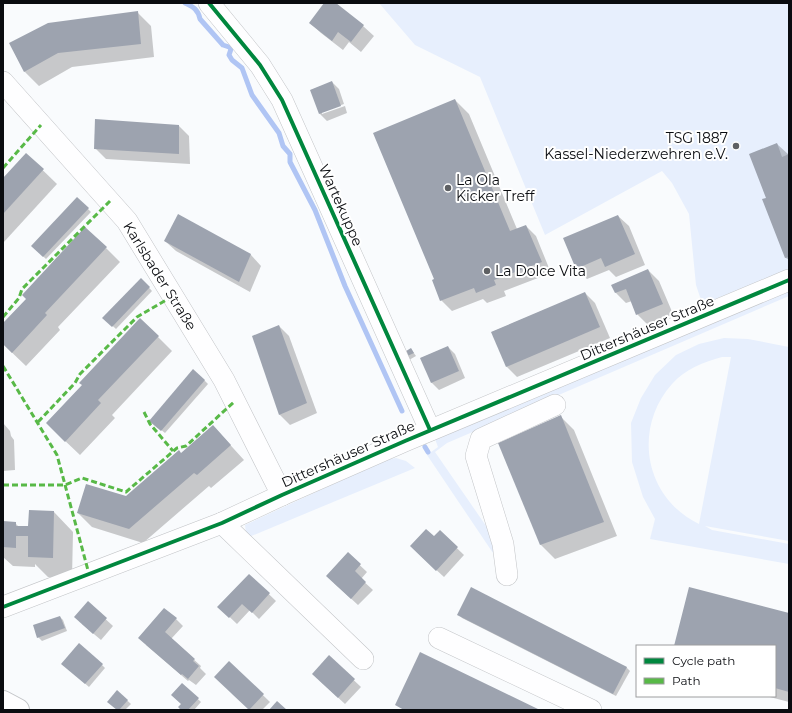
<svg xmlns="http://www.w3.org/2000/svg" width="792" height="713" font-family="Montserrat,sans-serif">
<style>
.green{fill:#e7effd;fill-rule:evenodd}
.shadow{fill:#0003}
.lines{fill:none;stroke-linecap:round;stroke-linejoin:round}
.stream{stroke:#b0c5f4;stroke-width:5}
.building{fill:#9da3af}
.minor-casing{stroke:#c3c5c8;stroke-width:22}
.major-casing{stroke:#c3c5c8;stroke-width:24}
.minor{stroke:#fefeff;stroke-width:21}
.major{stroke:#fefeff;stroke-width:22}
.quiet{stroke:#58b947;stroke-width:3;stroke-dasharray:6 3;stroke-linecap:butt}
.cycleway-casing{stroke:#fff;stroke-width:6}
.cycleway{stroke:#00873e;stroke-width:4}
.poi-dot{fill:#5e6063;stroke:#fff;stroke-width:1.5}
.labels{text-anchor:middle;stroke-width:4;stroke-linejoin:round;paint-order:stroke}
.poi-label{font-size:14px;fill:#0a0c10;stroke:#fff;text-anchor:start}
.street-label{font-size:14px;fill:#0a0c10;stroke:#fff}
</style>
<rect width="100%" height="100%" fill="#f9fbfd"/>
<!-- green -->
<g class="green">
<path d="M379 3H789V270L710 301 701 300 696 285 689 214 672 183 662 171 545 235 480 77 415 45Z"/>
<path d="M789 290V296L447 443 435 452 493 536 495 550 493 553 427 455 438 447 435 439 485 419 484 414Z"/>
<path d="M724 338 748 339 789 347V541L705 526 712 530 789 544V564L650 539 655 519 643 497 632 462 631 423 641 398 655 375 676 355 699 344ZM722 357H731L699 524C645 498 632 429 672 384 685 369 704 362 722 357Z"/>
<path d="M396 458 406 461 415 468 249 537 246 533 245 525 385 460Z"/>
</g>
<!-- shadow -->
<g class="shadow">
<path d="M326 3H334L363 26 374 36 361 52 349 42 343 50 321 33 310 23Z"/>
<path d="M137 12 151 26 154 57 72 67 39 86 25 72 11 43Z"/>
<path d="M332 82 339 89 344 104 322 112V114L345 106 347 113 327 121 320 114 311 90Z"/>
<path d="M455 100 469 114 517 229 526 226 536 236 551 273 504 291 506 296 487 303 483 299 452 311 441 300 435 280Z"/>
<path d="M179 126 189 136 190 164 106 159 95 148Z"/>
<path d="M777 144 789 155V260L786 258 768 198Z"/>
<path d="M26 154 57 184 3 243V179Z"/>
<path d="M77 198 91 212 46 259 32 246Z"/>
<path d="M179 216 251 255 261 266 250 292 176 251 165 241Z"/>
<path d="M618 216 629 226 645 265 616 277 609 270 587 279 577 269Z"/>
<path d="M106 248 120 262 58 327 60 330 26 366 3 344V324L27 299Z"/>
<path d="M648 270 659 281 673 314 648 325 637 314 632 301 626 303 616 293 612 285Z"/>
<path d="M141 279 152 291 116 329 104 318Z"/>
<path d="M585 293 595 303 610 338 517 377 507 367 492 332Z"/>
<path d="M140 319 172 351 112 415 115 418 80 455 61 437 83 385Z"/>
<path d="M279 326 289 336 317 413 290 425 280 415 254 336Z"/>
<path d="M448 347 455 354 465 378 439 390 432 383 421 358Z"/>
<path d="M411 349 416 356 409 360 406 356Z"/>
<path d="M204 380 208 384 165 433 154 424Z"/>
<path d="M560 416 574 430 617 536 555 559 541 545 500 444Z"/>
<path d="M3 423 10 431 11 436 14 440 15 470 3 471V476Z"/>
<path d="M213 426 244 460 211 488 209 486 143 543 92 527 78 513 126 497 181 454Z"/>
<path d="M54 512 73 532 72 578 48 577 35 564V567L13 566 3 557V522L15 523 19 527H29Z"/>
<path d="M440 532 464 555 444 577 418 553Z"/>
<path d="M348 554 367 572 361 579 373 590 358 605 334 583Z"/>
<path d="M249 575 276 601 259 619 250 610 237 624 219 607Z"/>
<path d="M88 603 113 626 101 640 82 624Z"/>
<path d="M459 614 626 667 630 671 616 696 462 618Z"/>
<path d="M789 614V702L766 696H775V646H675Z"/>
<path d="M60 617 63 620 67 631 42 641 38 637Z"/>
<path d="M176 619 183 626 171 639 201 666 200 668 206 674 196 685 189 680 188 681 146 645Z"/>
<path d="M329 657 361 687 345 704 320 681Z"/>
<path d="M229 662 270 702 262 710H251L223 684Z"/>
<path d="M102 665 105 668 89 687 66 667Z"/>
<path d="M182 684 201 702 194 710H183Z"/>
<path d="M117 691 131 704 125 710H118Z"/>
</g>
<g class="lines">
<!-- stream -->
<g class="stream">
<path d="M185 3C193 7 198 9 200 19L223 45 229 47 231 49 229 55 232 60 242 68 252 95 279 133 283 146 290 154V162L315 210 345 286 402 411"/>
<path d="M425 447 428 452"/>
</g>
</g>
<!-- building -->
<g class="building">
<path d="M324 3H336L364 25 351 42 338 32 332 41 309 23Z"/>
<path d="M138 11 141 44 58 53 24 72 9 43 48 23Z"/>
<path d="M332 81 341 106 319 114 310 90Z"/>
<path d="M455 99 510 231 526 225 542 262 494 280 496 285 476 293 474 288 440 301 432 280 434 279 373 133Z"/>
<path d="M95 119 179 125V154L94 149Z"/>
<path d="M777 143 782 157 789 154V257L785 258 762 199 766 198 749 154Z"/>
<path d="M26 153 44 169 3 214V178Z"/>
<path d="M77 197 89 208 43 257 31 246Z"/>
<path d="M178 214 251 254 239 282 164 241Z"/>
<path d="M618 215 635 254 605 267 601 258 576 269 563 238Z"/>
<path d="M85 227 107 247 45 313 47 315 12 353 3 344V323L26 299 22 295Z"/>
<path d="M648 269 663 304 636 315 626 289 615 293 611 285Z"/>
<path d="M141 278 150 287 112 327 102 318Z"/>
<path d="M585 292 600 327 506 367 491 332Z"/>
<path d="M140 318 159 336 98 400 101 403 65 442 46 423 82 385 79 383Z"/>
<path d="M279 325 307 403 279 415 252 336Z"/>
<path d="M448 346 459 371 431 383 420 358Z"/>
<path d="M411 348 414 353 405 357 403 353Z"/>
<path d="M193 369 205 380 161 431 149 421Z"/>
<path d="M561 415 604 522 540 545 498 443Z"/>
<path d="M213 425 231 445 197 475 194 473 129 529 77 513 86 484 126 496 179 450 181 453Z"/>
<path d="M29 510 54 511 53 558 28 557V536H16V548L3 547V521L16 522V526H28Z"/>
<path d="M426 529 434 536 440 530 458 547 436 571 410 546Z"/>
<path d="M348 552 361 564 355 571 366 582 351 599 326 576Z"/>
<path d="M249 574 270 593 252 613 242 604 229 618 217 607Z"/>
<path d="M471 587 627 667 613 694 457 615Z"/>
<path d="M689 587 789 613V692L775 688V646H674Z"/>
<path d="M88 601 107 618 93 634 74 617Z"/>
<path d="M164 608 177 618 165 632 195 659 193 661 199 666 188 679 182 674 181 675 138 638Z"/>
<path d="M60 616 65 628 37 638 33 625Z"/>
<path d="M79 643 103 664 85 684 61 664Z"/>
<path d="M420 652 540 710H404L395 705Z"/>
<path d="M329 655 355 679 338 698 312 674Z"/>
<path d="M229 661 264 694 249 710 214 677Z"/>
<path d="M182 683 199 698 188 710H181L178 707 181 704 171 695Z"/>
<path d="M117 690 128 700 119 710H117L107 702Z"/>
<path d="M277 701 287 710H269Z"/>
</g>
<g class="lines">
<defs>
<g id="minor">
<path d="M209 3 260 65 282 100 430 430"/>
<path d="M3 82 127 221 224 380 282 495"/>
<path d="M222 523 363 659"/>
<path d="M507 575 503 544 476 456 481 439 555 405"/>
<path d="M3 607 222 523 282 495 405 441 789 280"/>
<path d="M439 638 591 710"/>
</g>
<path id="major" d="M3 702 18 710"/>
</defs>
<!-- minor casing -->
<use href="#minor" class="minor-casing"/>
<!-- major casing -->
<use href="#major" class="major-casing"/>
<!-- minor -->
<use href="#minor" class="minor"/>
<!-- major -->
<use href="#major" class="major"/>
<!-- quiet -->
<g class="quiet">
<path d="M3 168 41 125"/>
<path d="M3 317 19 298 22 289 110 201"/>
<path d="M3 366 57 455 89 574"/>
<path d="M144 412 150 424 173 451"/>
<path d="M38 422 75 383 80 374 137 317 173 296"/>
<path d="M3 485H65L82 478 126 492 177 448 186 446 235 401"/>
</g>
<defs>
<g id="cycleway">
<path d="M209 3 260 65 282 100 430 430"/>
<path d="M3 607 222 523 282 495 405 441 789 280"/>
</g>
</defs>
<!-- cycleway casing -->
<use href="#cycleway" class="cycleway-casing"/>
<!-- cycleway -->
<use href="#cycleway" class="cycleway"/>
</g>
<!-- markers -->
<g class="poi-dot">
<circle cx="736" cy="146" r="4"/>
<circle cx="448" cy="188" r="4"/>
<circle cx="487" cy="271" r="4"/>
</g>
<g class="labels">
<!-- poi labels -->
<g class="poi-label">
<text x="728" y="143" text-anchor="end">TSG 1887<tspan x="728" dy="16">Kassel-Niederzwehren e.V.</tspan></text>
<text x="456" y="185">La Ola<tspan x="456" dy="16">Kicker Treff</tspan></text>
<text x="495" y="276">La Dolce Vita</text>
</g>
<!-- street labels -->
<g class="street-label">
<text transform="translate(341 205) rotate(66)" y="5">Wartekuppe</text>
<text transform="translate(160 276) rotate(58)" y="5">Karlsbader Straße</text>
<text transform="translate(647 328) rotate(-23)" y="5">Dittershäuser Straße</text>
<text transform="translate(348 454) rotate(-24)" y="5">Dittershäuser Straße</text>
</g>
</g>
<!-- border -->
<rect width="792" height="713" fill="none" stroke="#0a0c10" stroke-width="8"/>
<!-- legend -->
<rect x="636" y="645" width="140" height="52" fill="#ffffff" stroke="#9d9e9f"/>
<rect x="644" y="658" width="20" height="6" fill="#00873e" stroke="#9d9e9f"/>
<text x="672" y="665" font-size="12" fill="#0a0c10">Cycle path</text>
<rect x="644" y="678" width="20" height="6" fill="#58b947" stroke="#9d9e9f"/>
<text x="672" y="685" font-size="12" fill="#0a0c10">Path</text>
</svg>
